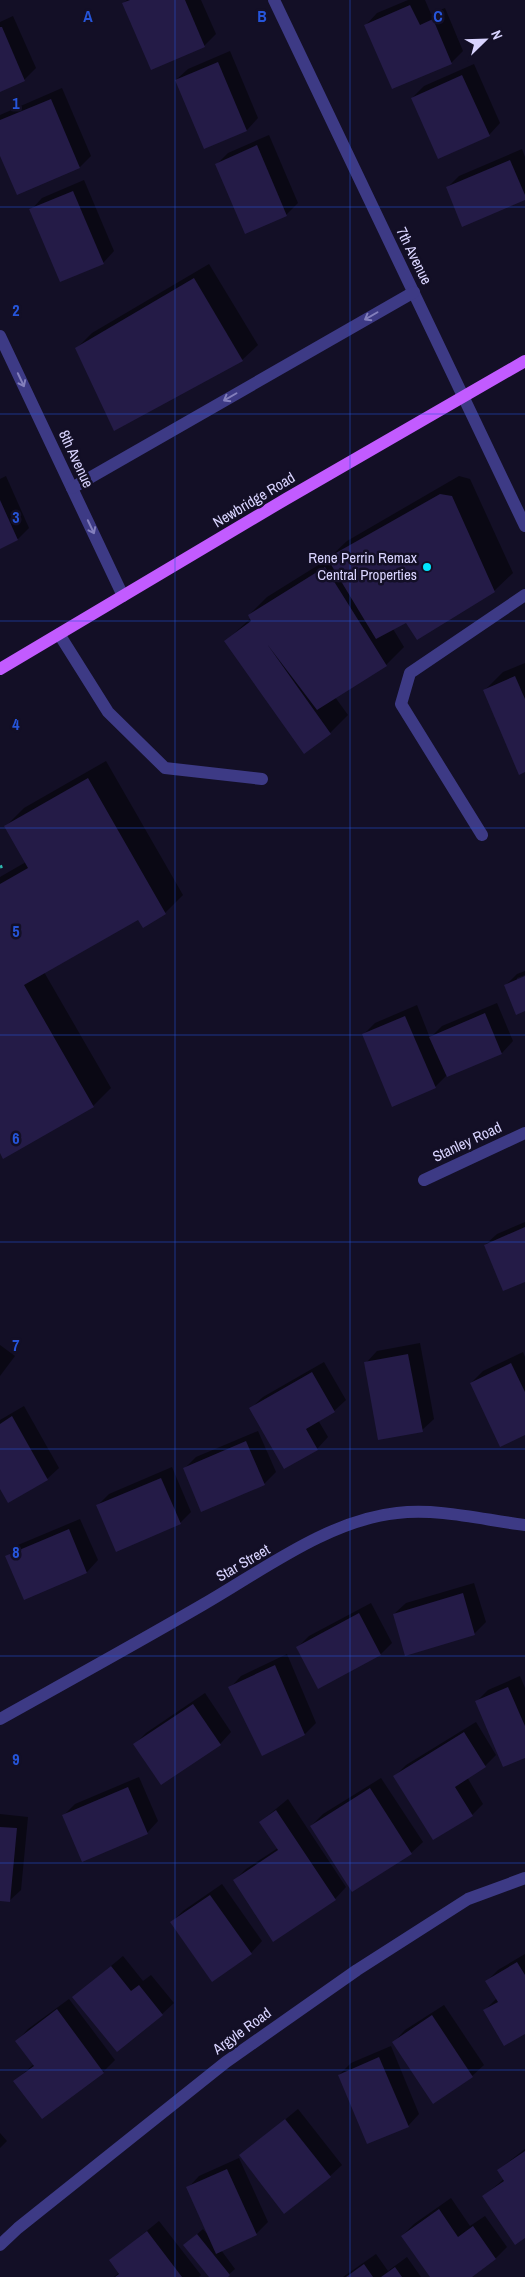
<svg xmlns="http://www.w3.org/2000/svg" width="525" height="2277" font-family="'Archivo Narrow',sans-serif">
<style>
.shadow{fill:#0007}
.building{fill:#241b47}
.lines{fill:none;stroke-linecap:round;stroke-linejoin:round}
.path{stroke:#2fb8b0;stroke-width:3;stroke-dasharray:2.5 4;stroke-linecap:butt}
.minor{stroke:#3d3a85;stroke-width:12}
.major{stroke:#c25bff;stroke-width:12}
.oneway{stroke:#837fbc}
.grid{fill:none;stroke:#2655da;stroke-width:1;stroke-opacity:0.55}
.poi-dot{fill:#00e5ff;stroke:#130f26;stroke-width:2}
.labels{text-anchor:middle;stroke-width:5;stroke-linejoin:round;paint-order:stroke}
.street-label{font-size:15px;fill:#d9d4ff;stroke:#130f26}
.poi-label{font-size:15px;fill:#d9d4ff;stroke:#130f26;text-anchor:end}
.grid-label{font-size:16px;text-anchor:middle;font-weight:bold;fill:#2655da;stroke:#130f26;stroke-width:5;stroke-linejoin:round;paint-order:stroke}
</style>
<rect width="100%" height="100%" fill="#130f26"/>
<!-- shadow -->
<g class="shadow">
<path d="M127 0H201L216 34 204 46 123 4Z"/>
<path d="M408 0H425L431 14 445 8 463 51 451 63 392 88 366 25 377 13Z"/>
<path d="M13 16 36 68 24 80 0 90V22Z"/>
<path d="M230 51 258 118 247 130 205 148 176 80 188 69Z"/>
<path d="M474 64 500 123 489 135 412 98 424 86Z"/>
<path d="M62 88 91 156 80 167 0 153V115Z"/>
<path d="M269 135 298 203 286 215 217 164 228 153Z"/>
<path d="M522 149 525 157V199L447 188 459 176Z"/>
<path d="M84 180 114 251 103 263 31 210 42 198Z"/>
<path d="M209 264 258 345 242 360 76 349 92 333Z"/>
<path d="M6 476 29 528 18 539 0 547V479Z"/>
<path d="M459 476 470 479 513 573 494 591 417 639 406 621 393 629 404 647 386 665 335 697 348 715 330 733 226 641 251 618 249 615 267 597 328 559 347 541Z"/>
<path d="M525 663V771L485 690 503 672Z"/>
<path d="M106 761 183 895 165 913 139 918 44 972 111 1088 93 1106 0 1151V877L26 862 6 826 24 808Z"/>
<path d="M525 971V975L517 978V981L525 978V1010L505 986 517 974Z"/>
<path d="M497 1003 513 1041 502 1053 447 1075 435 1087 363 1035 375 1023 417 1005 430 1038 442 1026Z"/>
<path d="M525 1222V1280L485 1245 497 1234Z"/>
<path d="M420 1343 434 1419 422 1430 366 1363 377 1351Z"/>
<path d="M0 1345 15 1356 0 1376Z"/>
<path d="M523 1352 525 1357V1433L471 1383 483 1371Z"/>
<path d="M324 1362 346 1400 334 1411 318 1420 328 1437 317 1449 251 1408 263 1397Z"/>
<path d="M24 1406 59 1468 47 1479 0 1486V1420Z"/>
<path d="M258 1431 276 1472 264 1484 184 1469 196 1457Z"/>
<path d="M172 1467 191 1512 180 1523 98 1505 109 1494Z"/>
<path d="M80 1519 98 1560 87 1572 24 1598 7 1557 18 1545Z"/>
<path d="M474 1583 486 1622 474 1634 394 1614 406 1603Z"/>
<path d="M371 1603 392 1643 381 1654 318 1688 297 1648 309 1636Z"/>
<path d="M287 1654 316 1723 305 1734 230 1688 241 1676Z"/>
<path d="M520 1676 525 1688V1756L477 1701 488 1690Z"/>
<path d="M205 1693 231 1732 220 1744H135L146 1733Z"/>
<path d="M476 1722 496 1755 485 1766 467 1777 483 1804 472 1815 395 1776 406 1765Z"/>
<path d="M139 1777 158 1821 147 1833 64 1815 75 1804Z"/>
<path d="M381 1778 423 1842 411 1853 311 1826 323 1814Z"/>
<path d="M288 1799 346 1887 335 1899 234 1881 246 1869 278 1848 260 1822Z"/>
<path d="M0 1814 28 1817 21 1890 9 1901 0 1900Z"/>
<path d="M222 1884 262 1941 251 1953 172 1922 183 1911Z"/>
<path d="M525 1954V2032L485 2010 497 1998 487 1981 498 1970Z"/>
<path d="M123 1956 143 1981 151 1975 174 2003 162 2014 74 1997Z"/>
<path d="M69 1999 115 2060 103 2072 42 2118 15 2081 34 2064 17 2041 28 2029Z"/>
<path d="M444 2005 484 2065 472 2076 394 2042 405 2030Z"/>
<path d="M391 2046 419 2114 408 2126 339 2075 351 2063Z"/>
<path d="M298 2109 342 2165 330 2176 241 2156Z"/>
<path d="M0 2133 7 2141 0 2148Z"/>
<path d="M525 2149V2237L484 2196 504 2179 498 2170Z"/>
<path d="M239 2158 268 2222 256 2234 221 2250 235 2269 226 2277H211L185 2245 203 2229 208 2235 188 2188 199 2176Z"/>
<path d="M451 2198 470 2226 485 2216 507 2247 496 2258 470 2277H432L402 2236 414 2224Z"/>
<path d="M159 2221 201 2275 199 2277H114L120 2272 111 2260Z"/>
<path d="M376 2254 388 2271 407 2257 421 2277H343Z"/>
</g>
<!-- building -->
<g class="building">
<path d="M130 0H185L205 47 151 70 122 3Z"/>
<path d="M410 5 420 25 433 19 452 64 392 89 364 25Z"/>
<path d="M0 27H2L25 81 0 92Z"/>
<path d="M218 62 247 131 204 149 175 80Z"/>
<path d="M462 75 490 136 438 159 411 98Z"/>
<path d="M51 99 80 168 17 195 0 156V120Z"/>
<path d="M257 145 287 216 245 234 215 164Z"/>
<path d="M510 160 525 195V200L462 227 446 187Z"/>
<path d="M73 191 104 264 60 282 29 209Z"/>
<path d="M194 278 243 361 114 431 75 348Z"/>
<path d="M440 494 452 496 495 592 417 640 406 623 376 639 327 558Z"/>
<path d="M0 500 18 540 0 549Z"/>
<path d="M325 567 387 666 317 710 267 644 331 734 304 754 224 641 251 621 248 615Z"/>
<path d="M515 676 525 699V772L519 775 483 690Z"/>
<path d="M88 778 166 914 143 928 138 920 24 985 94 1107 3 1159 0 1153V884L28 868 4 826Z"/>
<path d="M525 976V1011L516 1015 504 985Z"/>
<path d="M485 1013 502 1054 447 1077 429 1037Z"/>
<path d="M405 1016 436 1088 392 1107 362 1034Z"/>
<path d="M525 1227V1282L503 1291 484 1245Z"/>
<path d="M408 1354 423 1432 378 1440 364 1362Z"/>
<path d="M511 1363 525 1392V1435L500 1447 470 1383Z"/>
<path d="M312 1372 335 1412 306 1429 318 1450 284 1469 249 1408Z"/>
<path d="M12 1416 48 1480 8 1503 0 1489V1424Z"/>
<path d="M246 1441 265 1485 201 1512 183 1468Z"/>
<path d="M161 1478 181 1524 116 1552 96 1505Z"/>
<path d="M69 1529 87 1573 24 1600 5 1556Z"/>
<path d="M463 1593 475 1635 405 1656 393 1614Z"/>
<path d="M359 1613 381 1655 318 1689 296 1647Z"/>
<path d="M275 1665 305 1735 262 1756 228 1687Z"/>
<path d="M508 1687 525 1726V1758L503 1767 475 1701Z"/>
<path d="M193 1704 221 1745 161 1785 133 1744Z"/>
<path d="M464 1732 486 1767 455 1787 473 1816 433 1840 393 1776Z"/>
<path d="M128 1787 148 1834 82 1862 62 1815Z"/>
<path d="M370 1788 412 1854 352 1892 310 1826Z"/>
<path d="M276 1810 336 1900 273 1942 233 1880 278 1850 259 1822Z"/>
<path d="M0 1827 17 1828 10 1902 0 1901Z"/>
<path d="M210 1895 252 1954 212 1982 170 1922Z"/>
<path d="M517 1962 525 1975V2034L504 2046 483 2010 498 2002 485 1981Z"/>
<path d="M111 1966 131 1991 139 1985 163 2015 117 2052 72 1997Z"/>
<path d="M57 2009 104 2073 42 2119 13 2081 34 2066 15 2041Z"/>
<path d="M432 2015 473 2077 433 2104 392 2042Z"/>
<path d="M379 2057 409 2127 367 2144 338 2075Z"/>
<path d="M285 2119 331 2177 284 2214 239 2155Z"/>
<path d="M525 2151V2238L515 2245 482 2196 504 2181 497 2170Z"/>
<path d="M227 2169 257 2235 216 2254 186 2187Z"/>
<path d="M439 2209 458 2237 473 2226 496 2259 472 2277H430L401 2236Z"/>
<path d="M147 2231 182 2277H115L119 2274 109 2260Z"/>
<path d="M197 2234 230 2275 228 2277H209L183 2245Z"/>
<path d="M364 2264 373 2277H346Z"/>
<path d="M395 2267 402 2277H381Z"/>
</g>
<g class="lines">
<!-- path -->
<path class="path" d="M0 867 3 866"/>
<!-- minor -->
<g class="minor">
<path d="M274 0 525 526"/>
<path d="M0 336 123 596"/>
<path d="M72 488 414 292"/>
<path d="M59 634 108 712 165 768 262 779"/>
<path d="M482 835 401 704 410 673 525 595"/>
<path d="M424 1180 525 1133"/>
<path d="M0 1719C68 1681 137 1643 204 1604 263 1570 329 1520 397 1513 439 1508 484 1520 525 1525"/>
<path d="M0 2245 18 2228 226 2062 357 1970 468 1899 525 1878"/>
</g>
<!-- major -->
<path class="major" d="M0 669 286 499 525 361"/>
</g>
<!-- one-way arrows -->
<defs><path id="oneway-shaft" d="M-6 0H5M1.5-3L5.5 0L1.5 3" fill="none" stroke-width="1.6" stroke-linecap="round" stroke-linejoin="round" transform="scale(1.25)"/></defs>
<g class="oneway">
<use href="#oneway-shaft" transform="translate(371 316) rotate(150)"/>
<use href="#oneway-shaft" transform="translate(21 380) rotate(65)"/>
<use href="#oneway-shaft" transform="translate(230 397) rotate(150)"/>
<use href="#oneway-shaft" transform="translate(91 527) rotate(65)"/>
</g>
<!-- grid -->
<path class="grid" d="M175 0V2277M350 0V2277M0 207H525M0 414H525M0 621H525M0 828H525M0 1035H525M0 1242H525M0 1449H525M0 1656H525M0 1863H525M0 2070H525"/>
<!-- markers -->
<circle class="poi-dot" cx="427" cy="567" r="5"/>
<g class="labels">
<!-- street labels -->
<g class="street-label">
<text transform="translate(414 256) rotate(64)" y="5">7th Avenue</text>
<text transform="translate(76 459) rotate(65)" y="5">8th Avenue</text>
<text transform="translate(254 500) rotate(-31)" y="5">Newbridge Road</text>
<text transform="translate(467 1142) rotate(-25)" y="5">Stanley Road</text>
<text transform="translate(243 1563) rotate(-30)" y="5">Star Street</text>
<text transform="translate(242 2031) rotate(-36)" y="5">Argyle Road</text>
</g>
<!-- poi labels -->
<g class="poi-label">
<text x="417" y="563">Rene Perrin Remax<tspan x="417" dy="17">Central Properties</tspan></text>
</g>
</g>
<g class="grid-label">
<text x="88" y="22">A</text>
<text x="262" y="22">B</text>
<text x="438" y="22">C</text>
<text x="16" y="109">1</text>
<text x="16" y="316">2</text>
<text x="16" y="523">3</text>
<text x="16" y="730">4</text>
<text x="16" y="937">5</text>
<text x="16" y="1144">6</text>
<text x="16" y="1351">7</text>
<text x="16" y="1558">8</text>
<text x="16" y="1765">9</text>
</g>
<!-- north arrow -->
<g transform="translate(485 40) rotate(67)" stroke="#130f26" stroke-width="4" paint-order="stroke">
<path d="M0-4L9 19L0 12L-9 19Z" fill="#d9d4ff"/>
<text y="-8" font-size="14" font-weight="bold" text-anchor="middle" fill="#d9d4ff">N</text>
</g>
</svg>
